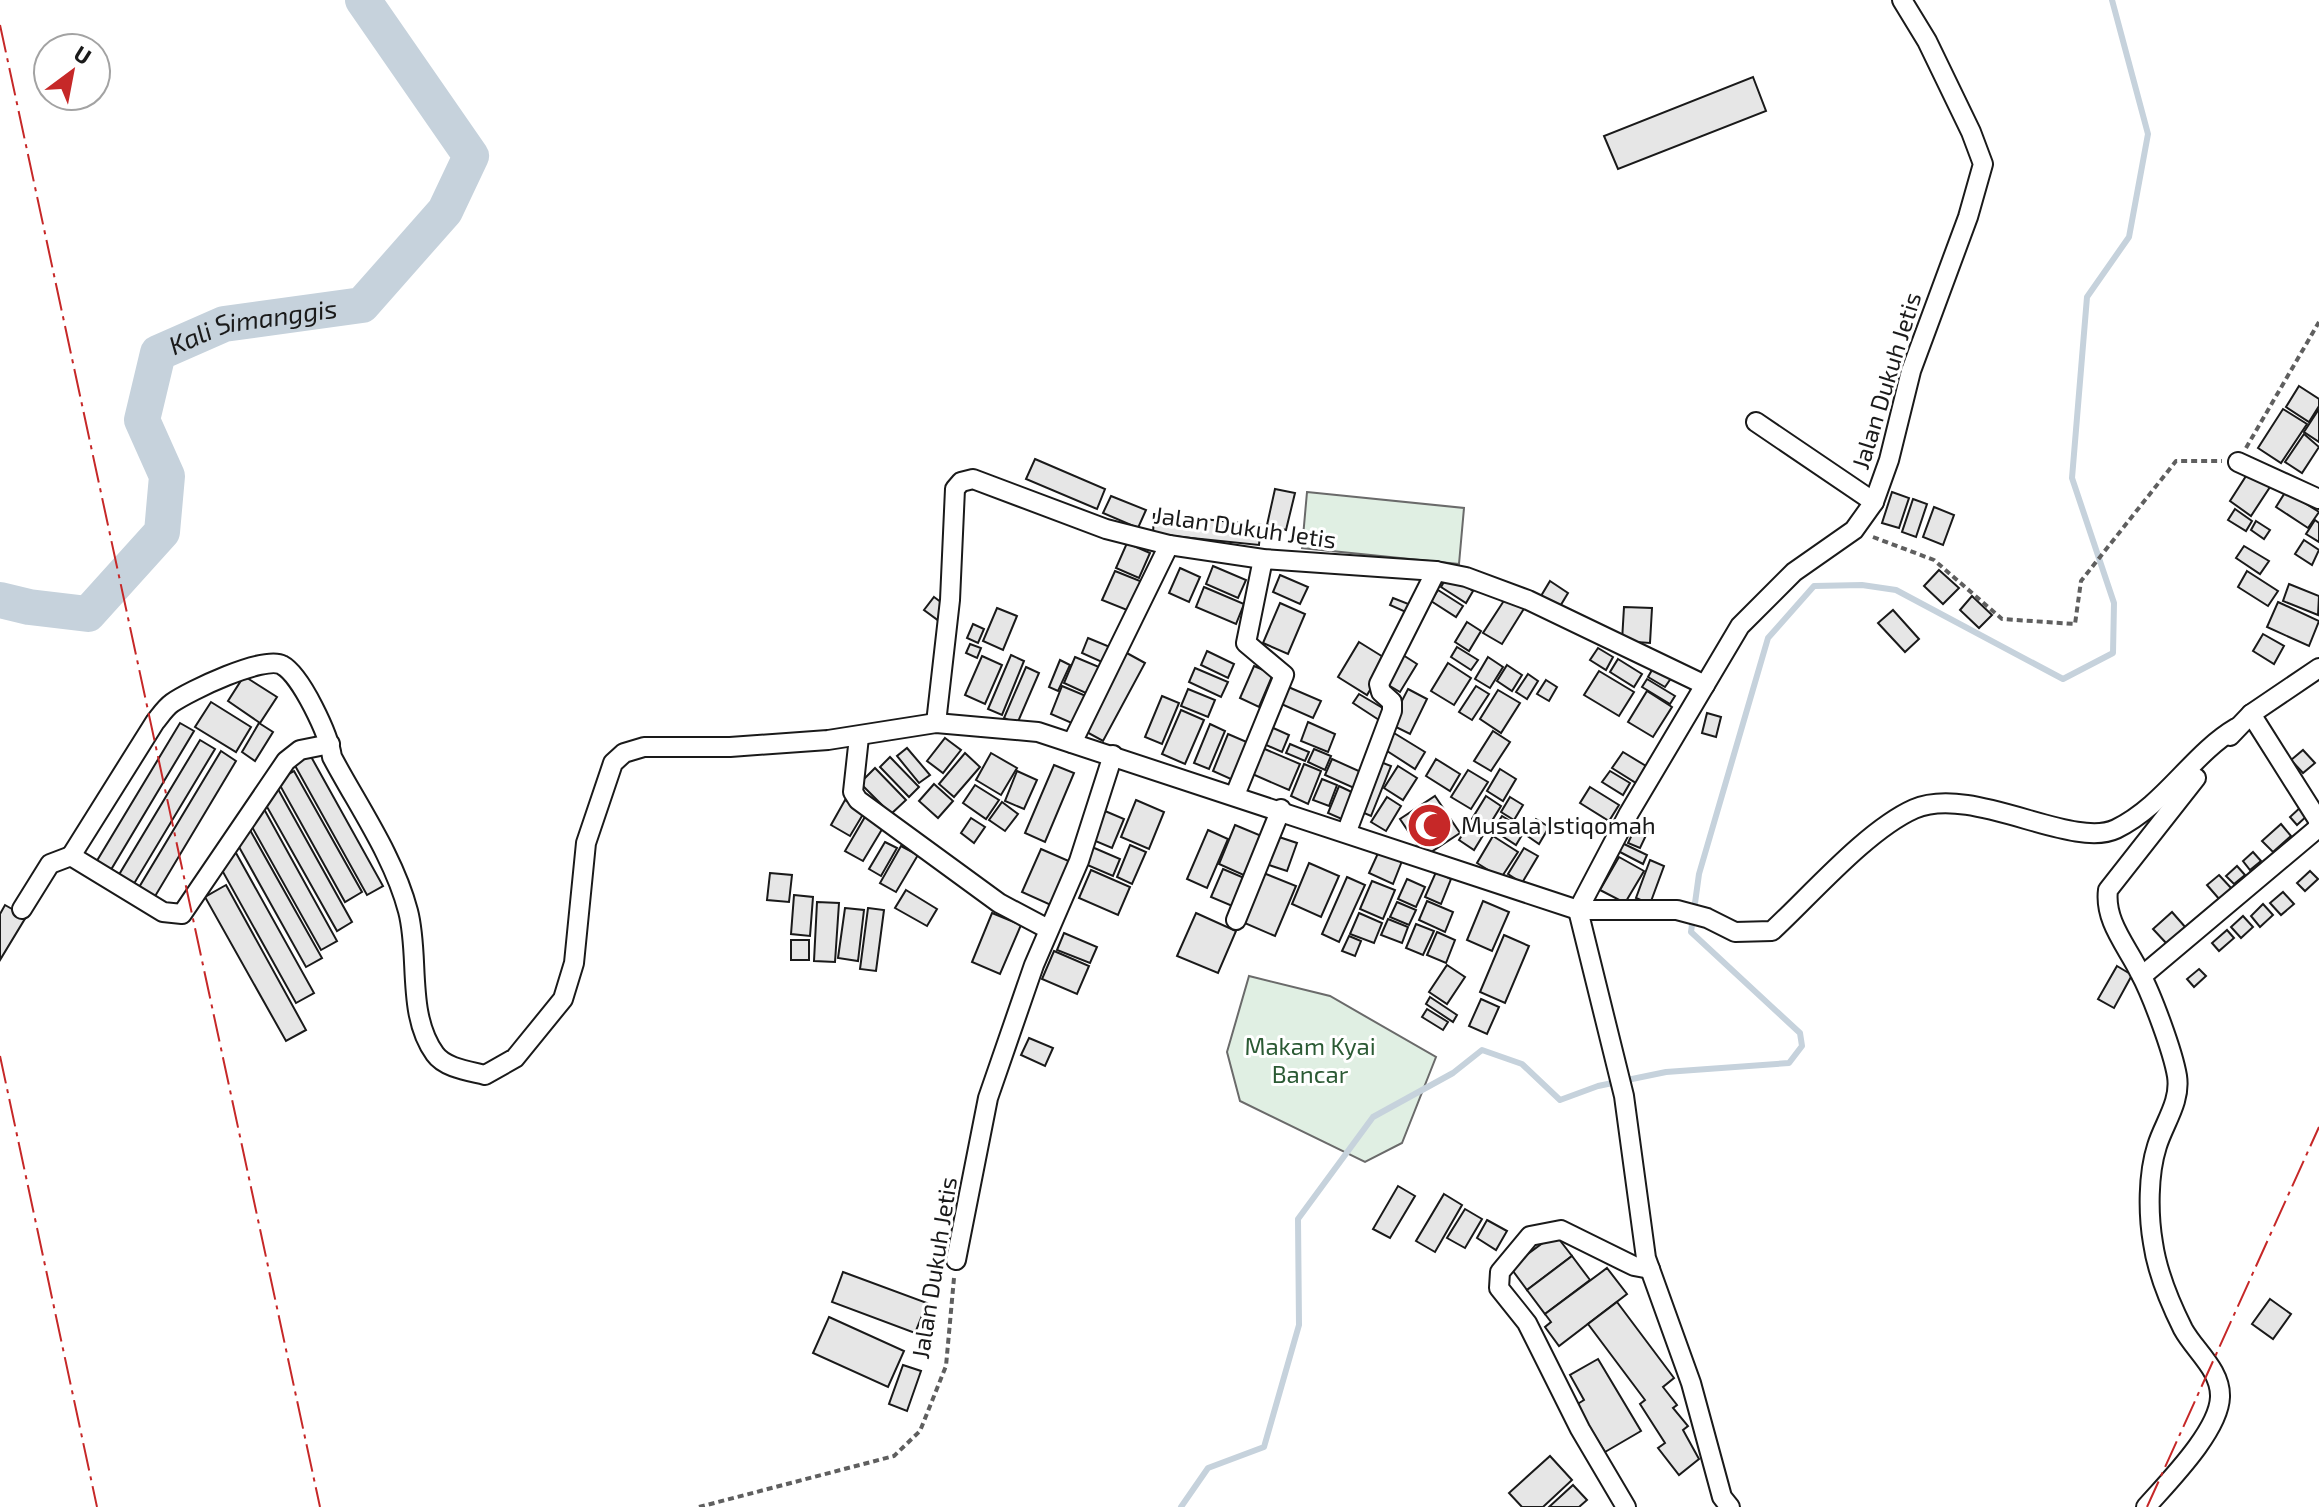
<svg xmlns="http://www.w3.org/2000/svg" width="2319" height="1507" font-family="'Exo 2',sans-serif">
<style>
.green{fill:#e0efe3;stroke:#6a6a6a;stroke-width:2}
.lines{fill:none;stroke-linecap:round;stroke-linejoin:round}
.stream{stroke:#c6d2dc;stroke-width:6}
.river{stroke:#c6d2dc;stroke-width:36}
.building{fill:#e6e6e6;stroke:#1a1a1a;stroke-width:2}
.street-casing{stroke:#1a1a1a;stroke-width:22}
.path{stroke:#5f5f5f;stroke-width:4;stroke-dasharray:6 4;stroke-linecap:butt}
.street{stroke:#fff;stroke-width:18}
.power{stroke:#c62828;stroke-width:2;stroke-dasharray:28 6 4 6;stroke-linecap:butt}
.labels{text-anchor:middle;stroke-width:6;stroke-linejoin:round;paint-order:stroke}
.street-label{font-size:24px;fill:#1a1a1a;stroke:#fff}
.poi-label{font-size:24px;fill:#1a1a1a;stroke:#fff;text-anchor:start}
.park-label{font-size:24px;fill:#2b5a34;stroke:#fff}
.water-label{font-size:26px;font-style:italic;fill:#1a1a1a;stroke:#fff}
</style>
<rect width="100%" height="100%" fill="#fff"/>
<!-- green -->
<g class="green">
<path d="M1307 492 1464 508 1459 564 1302 548Z"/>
<path d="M1249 976 1330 996 1436 1057 1402 1143 1365 1162 1240 1101 1227 1052Z"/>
</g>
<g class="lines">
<!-- stream -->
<path class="stream" d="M1181 1507 1208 1468 1264 1447 1299 1325 1298 1219 1373 1117 1453 1073 1482 1050 1522 1064 1560 1100 1598 1086 1666 1072 1789 1063 1802 1046 1800 1033 1691 932 1699 874 1768 638 1814 586 1862 585 1896 590 2063 679 2113 653 2114 603 2072 478 2087 297 2129 237 2148 134 2112 0"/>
<!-- river -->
<path class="river" id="s1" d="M0 600 29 607 88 614 162 532 167 476 142 420 158 353 224 324 362 305 445 211 471 156 363 0"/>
</g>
<!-- building -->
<g class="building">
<path d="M1753 77 1766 111 1618 169 1604 136Z"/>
<path d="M2299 386 2319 399V406L2309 422 2286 407Z"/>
<path d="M2283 409 2307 424 2281 463 2258 448Z"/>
<path d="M2319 409V442L2304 432Z"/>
<path d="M2304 434 2319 447 2302 473 2285 462Z"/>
<path d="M1035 459 1105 489 1097 509 1026 479Z"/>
<path d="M2248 473 2270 487 2251 516 2230 501Z"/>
<path d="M1275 489 1295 493 1286 530 1267 525Z"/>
<path d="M2286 491 2319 512 2308 528 2276 507Z"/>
<path d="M1892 492 1909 498 1899 528 1882 523Z"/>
<path d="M1111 496 1146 510 1138 528 1103 513Z"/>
<path d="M1913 499 1927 504 1916 537 1902 532Z"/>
<path d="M1934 507 1954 515 1943 545 1923 537Z"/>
<path d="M2235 509 2252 521 2246 531 2228 520Z"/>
<path d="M1154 514 1261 525 1259 545 1153 534Z"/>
<path d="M2315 520 2319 523V542L2306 534Z"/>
<path d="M2256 521 2270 530 2264 539 2251 530Z"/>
<path d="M2304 540 2319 550 2312 565 2295 554Z"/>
<path d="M1127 543 1150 553 1139 578 1116 568Z"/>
<path d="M2244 546 2269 561 2260 574 2236 558Z"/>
<path d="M1213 566 1246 580 1238 598 1206 584Z"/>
<path d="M1180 568 1200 577 1189 602 1169 593Z"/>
<path d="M1939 570 1959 588 1943 604 1924 586Z"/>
<path d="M1115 571 1145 583 1132 612 1102 600Z"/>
<path d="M2247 571 2278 591 2268 606 2238 587Z"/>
<path d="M1280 575 1308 587 1300 604 1273 592Z"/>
<path d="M1448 575 1473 591 1466 603 1441 587Z"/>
<path d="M1550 581 1568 593 1559 608 1541 596Z"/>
<path d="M2289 584 2319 596 2318 615 2283 601Z"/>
<path d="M1204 587 1244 604 1236 624 1196 607Z"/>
<path d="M1438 590 1463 606 1456 617 1431 601Z"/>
<path d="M1507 596 1525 607 1502 644 1483 633Z"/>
<path d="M1972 596 1992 615 1979 628 1960 610Z"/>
<path d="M934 597 949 608 939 621 924 610Z"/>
<path d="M1393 598 1411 605 1408 613 1390 605Z"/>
<path d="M2278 602 2319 621 2309 646 2267 627Z"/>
<path d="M1280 603 1305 614 1288 654 1263 643Z"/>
<path d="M1624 607 1652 608 1650 643 1622 641Z"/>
<path d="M997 608 1017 616 1003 650 983 641Z"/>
<path d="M1893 610 1919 639 1905 652 1878 623Z"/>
<path d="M1467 622 1481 631 1469 651 1455 642Z"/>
<path d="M973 624 984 629 978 643 967 638Z"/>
<path d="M2263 634 2284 646 2274 664 2253 651Z"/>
<path d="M1088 638 1110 647 1104 663 1082 653Z"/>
<path d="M1359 642 1388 660 1367 695 1338 677Z"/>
<path d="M970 644 981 648 977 658 966 653Z"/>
<path d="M1457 647 1478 660 1471 670 1451 657Z"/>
<path d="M1598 648 1613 657 1606 670 1590 660Z"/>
<path d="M1207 651 1234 664 1228 678 1201 665Z"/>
<path d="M1125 652 1145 663 1103 741 1083 730Z"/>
<path d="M1011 655 1024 661 1002 715 988 709Z"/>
<path d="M1403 655 1417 664 1400 692 1385 683Z"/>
<path d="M982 656 1002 665 985 704 965 695Z"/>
<path d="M1075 657 1099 667 1088 694 1064 683Z"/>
<path d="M1488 657 1503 667 1490 688 1475 679Z"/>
<path d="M1618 659 1642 674 1634 687 1610 672Z"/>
<path d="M1060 660 1070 665 1058 691 1049 687Z"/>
<path d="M1448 663 1471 678 1454 705 1431 691Z"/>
<path d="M1656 663 1674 674 1665 687 1648 677Z"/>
<path d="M1507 665 1522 675 1512 691 1497 681Z"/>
<path d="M1254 666 1273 674 1259 707 1240 698Z"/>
<path d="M1026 667 1039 673 1017 724 1004 718Z"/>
<path d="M1195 668 1228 682 1221 697 1189 682Z"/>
<path d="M1599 671 1634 692 1619 716 1584 695Z"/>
<path d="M1528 674 1538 681 1527 699 1516 692Z"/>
<path d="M244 676 277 697 260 723 228 701Z"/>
<path d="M1647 679 1675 696 1670 704 1642 687Z"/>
<path d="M1546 680 1557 687 1549 701 1537 694Z"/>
<path d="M1062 686 1086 696 1074 724 1051 714Z"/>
<path d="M1286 686 1321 701 1313 718 1279 703Z"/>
<path d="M1476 686 1489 694 1472 720 1459 712Z"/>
<path d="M1188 689 1215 700 1208 717 1181 706Z"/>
<path d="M1408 689 1427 699 1410 734 1390 724Z"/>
<path d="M1498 690 1520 703 1501 733 1480 719Z"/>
<path d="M1647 691 1672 707 1653 737 1628 722Z"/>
<path d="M1359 694 1386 710 1379 720 1353 703Z"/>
<path d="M1162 696 1179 703 1162 744 1145 737Z"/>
<path d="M211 702 251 727 236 752 195 727Z"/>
<path d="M1181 710 1204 720 1185 764 1162 754Z"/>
<path d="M1707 713 1721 717 1716 737 1702 733Z"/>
<path d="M1308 722 1335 734 1328 752 1301 741Z"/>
<path d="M180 723 194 731 109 873 95 864Z"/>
<path d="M259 723 273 732 255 761 242 752Z"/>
<path d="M1210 724 1225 731 1209 769 1194 763Z"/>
<path d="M1271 727 1289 735 1282 752 1264 744Z"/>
<path d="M1493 731 1510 742 1491 771 1474 761Z"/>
<path d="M1394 733 1425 752 1415 769 1384 749Z"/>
<path d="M1228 734 1249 743 1233 780 1213 771Z"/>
<path d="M945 738 961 750 943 773 927 761Z"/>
<path d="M200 740 215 749 132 887 117 878Z"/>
<path d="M1290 744 1309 752 1305 761 1286 753Z"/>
<path d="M1260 747 1300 764 1289 790 1250 773Z"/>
<path d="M907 748 930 775 919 783 897 756Z"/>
<path d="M1314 749 1331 756 1325 770 1308 762Z"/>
<path d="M2303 750 2315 763 2303 773 2291 760Z"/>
<path d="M221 751 236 761 154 898 138 889Z"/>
<path d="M1623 752 1646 766 1636 783 1612 768Z"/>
<path d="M309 753 383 886 367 895 293 762Z"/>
<path d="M965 753 980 767 954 797 939 784Z"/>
<path d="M991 753 1017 768 1001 795 976 780Z"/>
<path d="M890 757 919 787 909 797 880 767Z"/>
<path d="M1332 759 1361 772 1354 788 1325 775Z"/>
<path d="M1436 759 1460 774 1450 791 1426 776Z"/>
<path d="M1378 761 1391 766 1371 816 1357 810Z"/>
<path d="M1304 764 1321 771 1308 804 1291 796Z"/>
<path d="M1054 765 1074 773 1045 842 1025 833Z"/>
<path d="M1398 766 1417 778 1403 800 1384 788Z"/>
<path d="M875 768 906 800 891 814 860 783Z"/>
<path d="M1500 769 1516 779 1503 801 1487 791Z"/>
<path d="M1468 770 1488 782 1471 809 1451 797Z"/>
<path d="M294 771 362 892 345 902 277 780Z"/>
<path d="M1017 771 1037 780 1024 809 1005 801Z"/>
<path d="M1610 771 1630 783 1623 795 1602 782Z"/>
<path d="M1322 779 1337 785 1329 806 1313 800Z"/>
<path d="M934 784 953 801 938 818 919 801Z"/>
<path d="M975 785 999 800 986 819 963 803Z"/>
<path d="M1339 786 1356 794 1344 820 1328 813Z"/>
<path d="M1590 787 1619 805 1609 821 1580 803Z"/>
<path d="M278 789 352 922 337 931 262 798Z"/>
<path d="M1435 796 1460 833 1425 856 1400 819Z"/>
<path d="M1486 796 1501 806 1474 850 1459 840Z"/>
<path d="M1387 797 1401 806 1386 831 1371 822Z"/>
<path d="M1510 797 1523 805 1514 820 1501 812Z"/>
<path d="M845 800 865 811 850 836 831 825Z"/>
<path d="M1136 800 1164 812 1149 849 1121 837Z"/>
<path d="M1002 802 1018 814 1005 831 989 820Z"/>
<path d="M2303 805 2310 813 2297 825 2290 817Z"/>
<path d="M264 809 337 941 321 950 247 818Z"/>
<path d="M869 810 887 821 863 861 845 851Z"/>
<path d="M1105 811 1124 819 1112 848 1093 840Z"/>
<path d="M1502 816 1525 830 1516 845 1493 830Z"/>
<path d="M971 818 985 827 974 843 961 833Z"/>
<path d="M1536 819 1549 827 1539 844 1526 835Z"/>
<path d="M1637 824 1649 829 1640 848 1628 843Z"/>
<path d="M2281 824 2291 836 2273 852 2262 841Z"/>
<path d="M1235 825 1264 837 1248 877 1219 864Z"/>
<path d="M250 830 322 958 306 967 234 838Z"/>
<path d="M1208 830 1228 839 1207 888 1187 879Z"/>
<path d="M1276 836 1297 843 1287 871 1266 864Z"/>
<path d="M1493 836 1518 852 1501 878 1477 863Z"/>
<path d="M885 842 897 848 881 876 869 869Z"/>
<path d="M1622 843 1647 855 1643 864 1618 851Z"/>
<path d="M1130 845 1146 852 1132 884 1117 877Z"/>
<path d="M901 846 918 855 896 892 880 883Z"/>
<path d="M1092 847 1120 859 1113 876 1085 864Z"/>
<path d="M1524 848 1538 856 1522 883 1508 874Z"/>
<path d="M1041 849 1071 862 1053 906 1022 892Z"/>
<path d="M1379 851 1402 861 1393 884 1369 873Z"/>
<path d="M2253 852 2261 861 2250 870 2243 861Z"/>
<path d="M236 853 314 993 296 1003 218 863Z"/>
<path d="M1619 857 1644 871 1625 903 1600 890Z"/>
<path d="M1650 860 1664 866 1650 904 1636 898Z"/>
<path d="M1309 863 1339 876 1321 917 1292 904Z"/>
<path d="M2237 866 2245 875 2234 884 2226 876Z"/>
<path d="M1223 869 1249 880 1237 908 1211 897Z"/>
<path d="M1091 870 1130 887 1118 915 1079 898Z"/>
<path d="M2310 871 2318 879 2305 891 2297 883Z"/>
<path d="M1261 872 1296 886 1275 936 1240 921Z"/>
<path d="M1436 872 1451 879 1441 904 1425 897Z"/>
<path d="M770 873 792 875 789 902 767 900Z"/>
<path d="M2219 875 2232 889 2220 900 2207 885Z"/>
<path d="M1347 877 1365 885 1339 942 1322 934Z"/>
<path d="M1407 879 1425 887 1416 907 1398 899Z"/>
<path d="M1372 881 1395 890 1383 919 1360 909Z"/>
<path d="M226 885 306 1030 286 1041 205 897Z"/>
<path d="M906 890 937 909 927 926 895 908Z"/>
<path d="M2283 892 2294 904 2281 915 2270 903Z"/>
<path d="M794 895 813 897 810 936 791 934Z"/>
<path d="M1427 901 1453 912 1445 932 1419 920Z"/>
<path d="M1483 901 1509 912 1492 951 1467 940Z"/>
<path d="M817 902 839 903 835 962 814 961Z"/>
<path d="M1397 902 1416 910 1409 925 1390 917Z"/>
<path d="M2263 904 2273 915 2260 927 2251 916Z"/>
<path d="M5 905 26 917 0 960V914Z"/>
<path d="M845 908 864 910 858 961 838 958Z"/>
<path d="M868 908 884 910 876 971 860 969Z"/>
<path d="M2172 912 2186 928 2167 944 2153 929Z"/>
<path d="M992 913 1021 925 1000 974 972 962Z"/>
<path d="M1196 913 1236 931 1218 973 1177 956Z"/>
<path d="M1359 913 1382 923 1374 943 1350 934Z"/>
<path d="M2243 916 2253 927 2241 938 2231 927Z"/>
<path d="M1388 919 1408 927 1402 943 1381 935Z"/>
<path d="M1416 924 1434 931 1423 955 1406 948Z"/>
<path d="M2227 930 2234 938 2219 951 2212 943Z"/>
<path d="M1437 932 1455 940 1446 963 1427 955Z"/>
<path d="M1064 933 1097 947 1090 963 1057 950Z"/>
<path d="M1504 935 1529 946 1505 1003 1480 992Z"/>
<path d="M1349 936 1361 941 1355 956 1342 951Z"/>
<rect x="791" y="940" width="18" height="20"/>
<path d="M1054 951 1089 966 1077 994 1042 979Z"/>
<path d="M1447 965 1465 977 1447 1004 1429 992Z"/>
<path d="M2117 966 2132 975 2114 1008 2098 999Z"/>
<path d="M2199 969 2206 976 2194 987 2187 979Z"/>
<path d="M1430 997 1457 1015 1453 1022 1426 1004Z"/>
<path d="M1481 999 1499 1007 1487 1034 1469 1026Z"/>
<path d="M1427 1009 1448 1022 1443 1030 1422 1017Z"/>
<path d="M1029 1038 1053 1048 1045 1066 1021 1055Z"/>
<path d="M1398 1186 1415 1196 1390 1238 1373 1229Z"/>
<path d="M1444 1194 1462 1205 1435 1252 1416 1241Z"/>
<path d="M1465 1209 1482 1219 1465 1248 1447 1238Z"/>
<path d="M1487 1220 1507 1231 1496 1250 1477 1238Z"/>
<path d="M1555 1234 1572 1256 1527 1290 1510 1267Z"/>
<path d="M1572 1256 1590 1280 1545 1314 1527 1290Z"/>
<path d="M1607 1268 1627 1294 1559 1346 1545 1327 1551 1322 1545 1314Z"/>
<path d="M843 1272 927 1303 915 1333 832 1302Z"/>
<path d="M2270 1299 2291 1314 2273 1339 2252 1324Z"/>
<path d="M1617 1302 1674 1378 1663 1387 1677 1405 1673 1408 1688 1426 1683 1430 1699 1459 1679 1475 1658 1448 1665 1443 1640 1404 1645 1400 1588 1324Z"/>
<path d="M829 1317 904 1351 888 1387 813 1353Z"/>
<path d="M1598 1359 1641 1431 1605 1452 1576 1405 1584 1400 1570 1375Z"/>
<path d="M903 1365 921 1371 907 1411 889 1404Z"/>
<path d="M1550 1456 1572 1480 1543 1507H1522L1509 1493Z"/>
<path d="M1573 1485 1587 1500 1579 1507H1549Z"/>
</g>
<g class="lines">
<defs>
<g id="street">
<path d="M1756 422 1874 502"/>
<path d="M2238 462 2319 499"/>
<path d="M936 723 950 600 955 489 961 482 973 479 1106 529 1169 545 1263 559 1436 571 1466 577 1528 600 1705 685"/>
<path d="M2230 736 2251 714 2319 668"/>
<path d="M859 737 853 792 858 800 999 903 1048 929"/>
<path d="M1072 743 1169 545"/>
<path d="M1235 795 1284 675 1246 643 1263 559"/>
<path d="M1347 831 1392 711V702L1381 692 1379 684 1436 571"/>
<path d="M71 856 155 722C160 716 165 708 172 703 189 691 264 655 282 665 301 675 329 735 332 757 358 806 394 857 408 911 420 956 406 1014 435 1054 445 1068 469 1071 485 1075L515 1058 563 999 574 963 586 843 613 763 624 753 644 747H730L828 740 936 723 1038 732 1578 910H1677L1707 918 1735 932 1772 931C1811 895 1867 830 1914 809 1972 784 2072 850 2116 829 2165 805 2192 754 2236 728"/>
<path d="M22 909 50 864 71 856 163 912 182 914 286 761 300 750 330 744"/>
<path d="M1578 910 1629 813 1740 626 1794 572 1854 530 1874 502 1889 460 1911 371 1968 217 1983 164 1971 132 1927 41 1902 0"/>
<path d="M1578 910 1624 1096 1646 1258 1691 1383 1722 1497 1730 1507"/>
<path d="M1236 920 1281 809"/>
<path d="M2142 976 2318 828V820L2251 714"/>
<path d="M956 1260 988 1098 1034 965 1079 861 1113 755"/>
<path d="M1626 1507 1580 1429 1527 1323 1499 1288 1500 1272 1530 1236 1561 1230 1634 1266 1650 1269"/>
<path d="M2146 1507C2168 1482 2219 1431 2220 1397 2221 1370 2195 1351 2183 1329 2170 1303 2157 1271 2153 1243 2148 1214 2148 1174 2157 1146 2164 1123 2181 1102 2177 1076 2173 1052 2152 995 2140 973 2127 946 2104 921 2108 890L2196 778"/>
</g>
</defs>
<!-- street casing -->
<use href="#street" class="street-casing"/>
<!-- path -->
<g class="path">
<path d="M2246 448 2319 322"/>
<path d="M1873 537 1934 560 2002 619 2075 624 2081 581 2176 461H2222"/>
<path d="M699 1507 894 1456 920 1431 946 1366 954 1278"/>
</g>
<!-- street -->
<use href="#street" class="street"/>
<!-- power -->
<g class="power">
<path d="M0 25 320 1507"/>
<path d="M0 1056 97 1507"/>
<path d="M2147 1507 2319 1127"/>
</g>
</g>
<!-- icons -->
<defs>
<symbol id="mosque-disc" viewBox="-11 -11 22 22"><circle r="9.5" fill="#c62828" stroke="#fff"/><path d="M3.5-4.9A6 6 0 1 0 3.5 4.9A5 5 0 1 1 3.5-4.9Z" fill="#fff"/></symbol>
</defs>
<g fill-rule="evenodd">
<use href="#mosque-disc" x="1404" y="800" width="51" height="51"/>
</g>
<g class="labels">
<!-- street labels -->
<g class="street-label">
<text transform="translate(1887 381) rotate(-73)" y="8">Jalan Dukuh Jetis</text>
<text transform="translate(1245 528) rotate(8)" y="8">Jalan Dukuh Jetis</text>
<text transform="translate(935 1268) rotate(-81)" y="8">Jalan Dukuh Jetis</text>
</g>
<!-- poi labels -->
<g class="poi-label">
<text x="1461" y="834">Musala Istiqomah</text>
</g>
<!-- park labels -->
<g class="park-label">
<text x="1310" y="1055">Makam Kyai<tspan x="1310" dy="28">Bancar</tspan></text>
</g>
<!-- water labels -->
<g class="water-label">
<text dy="9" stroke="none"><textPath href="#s1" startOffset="486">Kali Simanggis</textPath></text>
</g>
</g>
<!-- north arrow -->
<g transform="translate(72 72) rotate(32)"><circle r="38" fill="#ffffff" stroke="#a3a3a3" stroke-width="2"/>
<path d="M0-6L14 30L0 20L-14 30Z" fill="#c62828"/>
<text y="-12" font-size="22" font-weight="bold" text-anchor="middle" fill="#1a1a1a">U</text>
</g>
</svg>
